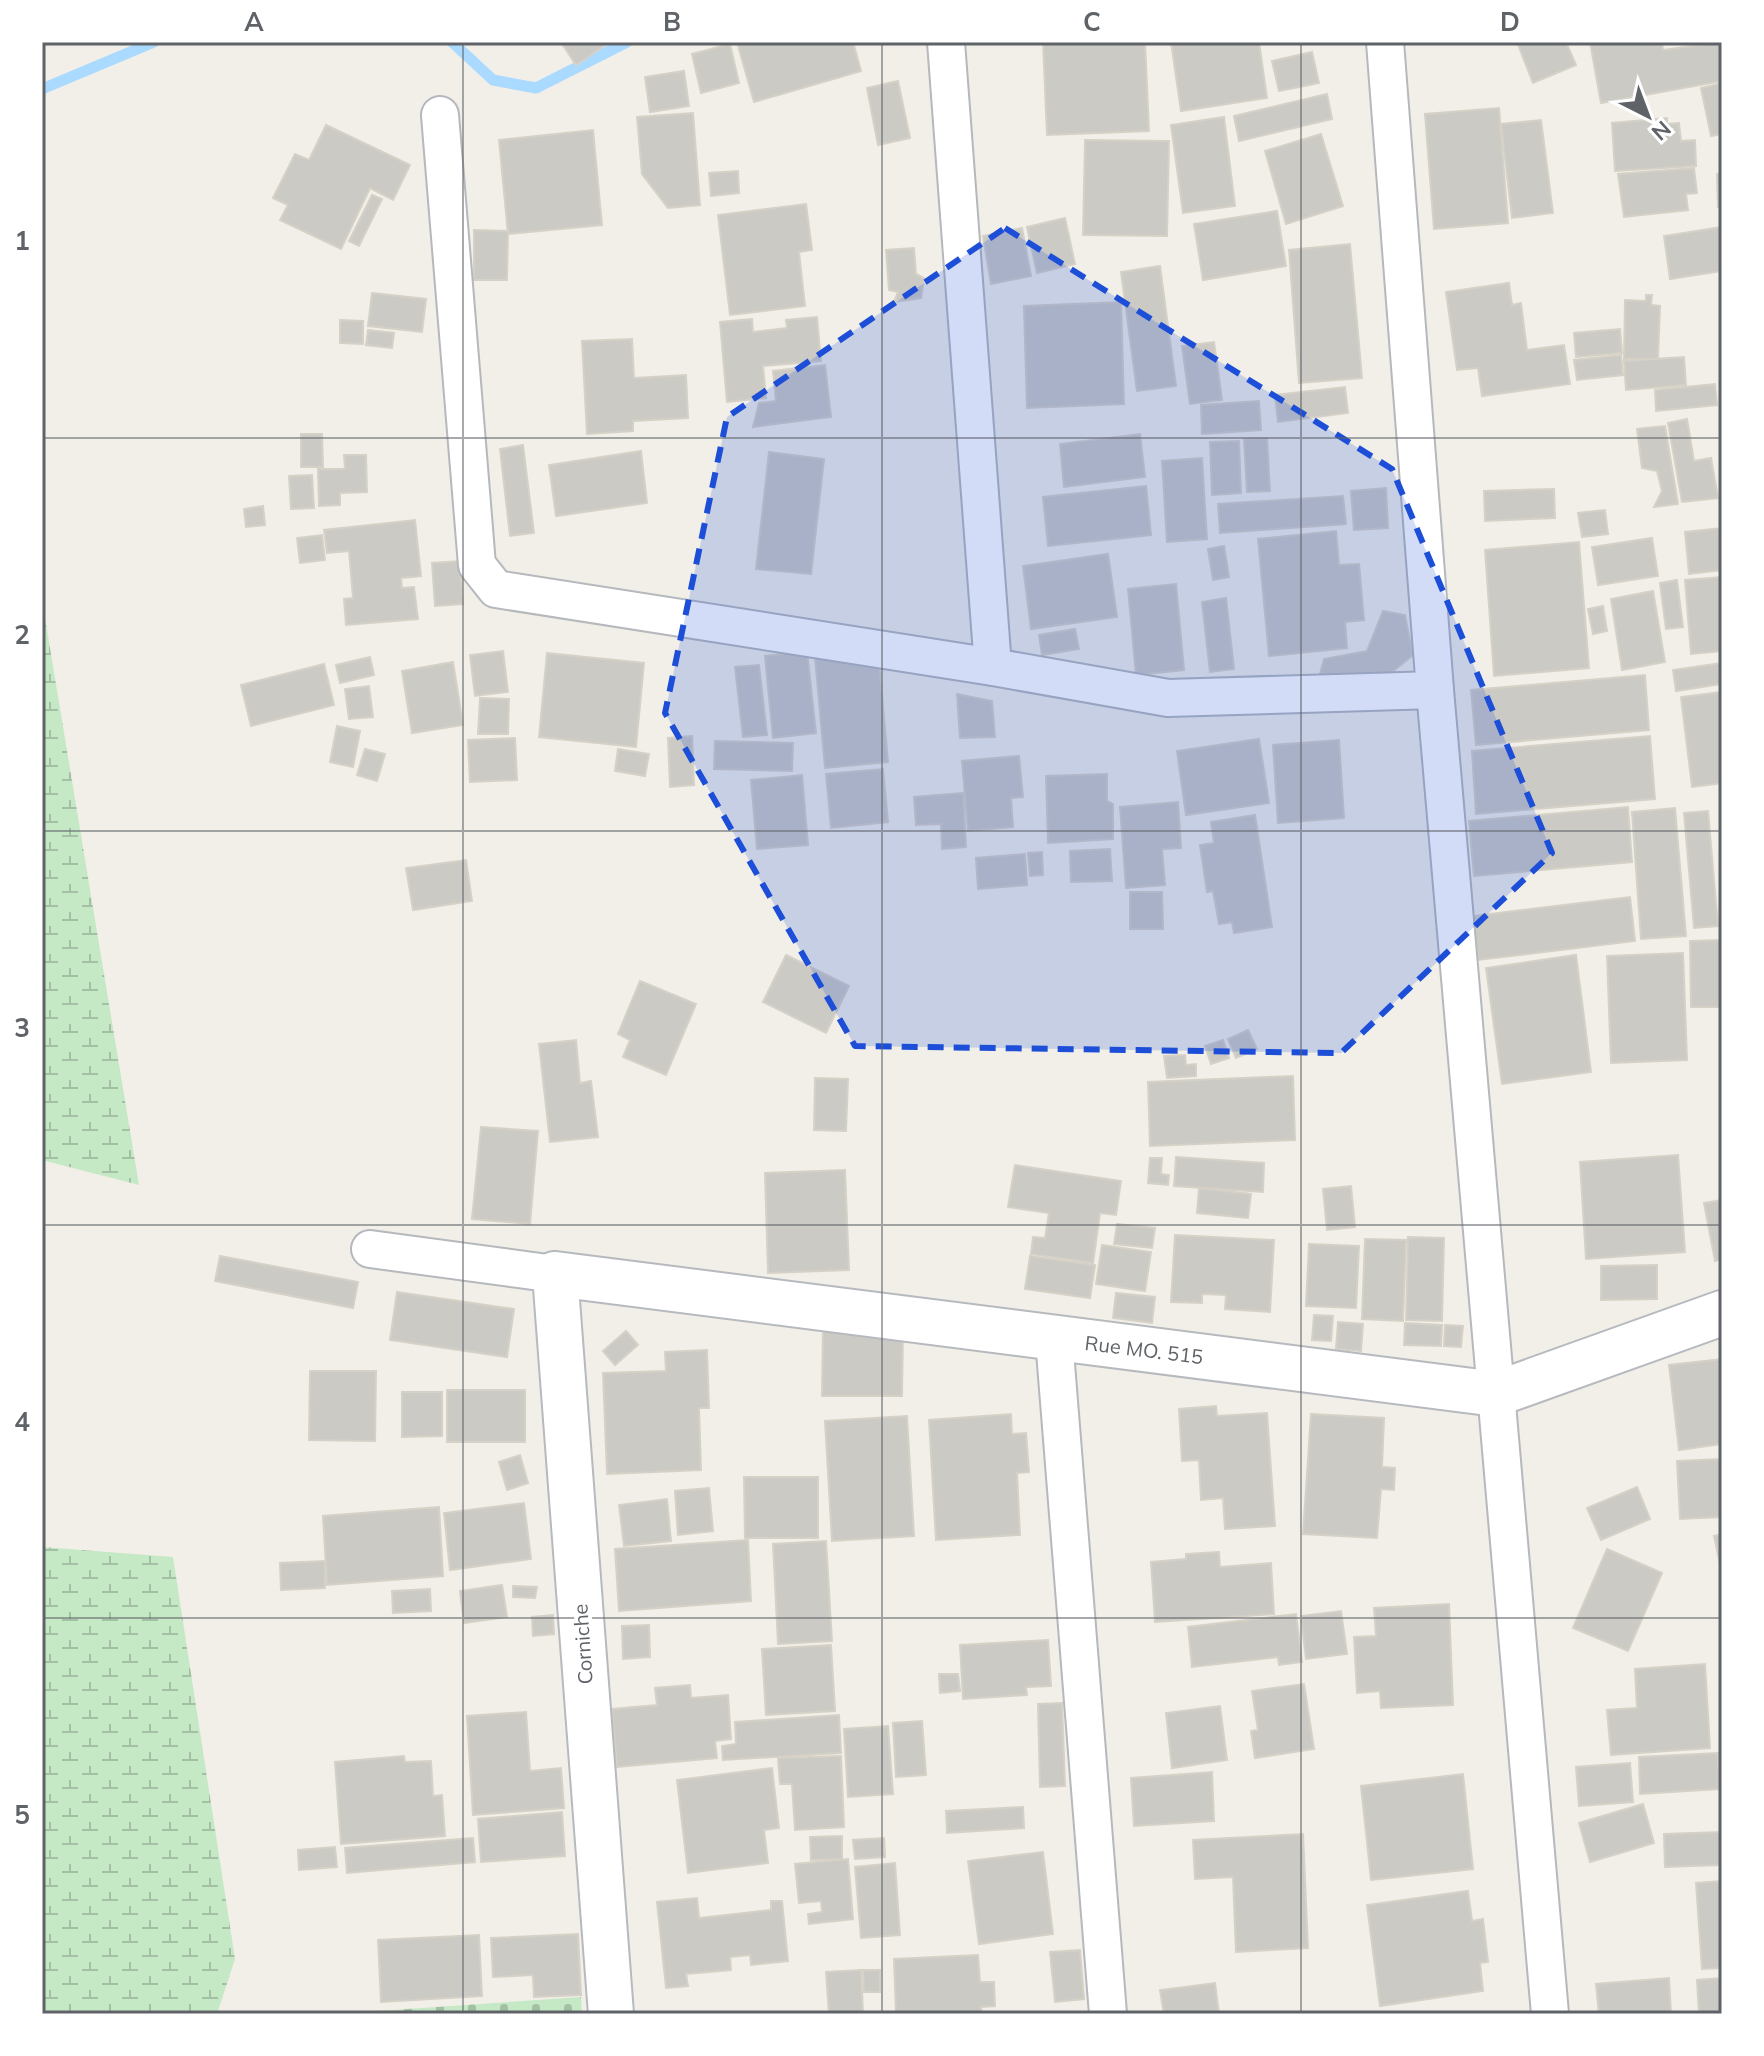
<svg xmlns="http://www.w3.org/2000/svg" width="1764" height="2056" font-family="Mulish,sans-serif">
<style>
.wetland{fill:url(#wetland-marsh)}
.cemetery{fill:url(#cemetery-stones)}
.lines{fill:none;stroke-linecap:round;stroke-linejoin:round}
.stream{stroke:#aadaff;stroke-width:11}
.building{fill:#cccac5;stroke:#d6d1c6;stroke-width:2}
.street-casing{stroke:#b5b8bc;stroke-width:40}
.secondary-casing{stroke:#b6babf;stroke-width:48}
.street{stroke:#fff;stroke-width:36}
.secondary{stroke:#fff;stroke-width:44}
.marked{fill:#1d4ed8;fill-opacity:0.2;stroke:#1d4ed8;stroke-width:6;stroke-dasharray:16 10;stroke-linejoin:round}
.grid{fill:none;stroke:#5f6368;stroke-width:2;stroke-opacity:0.55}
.labels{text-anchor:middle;stroke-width:8;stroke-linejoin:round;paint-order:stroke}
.street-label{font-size:20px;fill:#5f6368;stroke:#fff}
.neatline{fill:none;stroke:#5f6368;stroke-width:3}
.grid-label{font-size:26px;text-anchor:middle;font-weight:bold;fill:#5f6368}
</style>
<defs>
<pattern id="wetland-marsh" width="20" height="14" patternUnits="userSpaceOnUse" patternTransform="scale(2)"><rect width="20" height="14" fill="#c5e8c5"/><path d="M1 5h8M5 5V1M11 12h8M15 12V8" fill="none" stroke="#a3c0a4"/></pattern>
<pattern id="cemetery-stones" width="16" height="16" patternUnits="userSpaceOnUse" patternTransform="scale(2)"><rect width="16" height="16" fill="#c5e8c5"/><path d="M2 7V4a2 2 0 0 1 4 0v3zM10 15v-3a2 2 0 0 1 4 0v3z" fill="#a3c0a4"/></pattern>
</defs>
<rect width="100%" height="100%" fill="#f1efe8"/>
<!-- wetland -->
<g class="wetland">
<path d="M42 600 139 1185 42 1160Z"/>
<path d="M42 1547 173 1557 235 1959 217 2014H42Z"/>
</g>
<!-- cemetery -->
<path class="cemetery" d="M581 1997 582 2014H334Z"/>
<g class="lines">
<!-- stream -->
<g class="stream">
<path d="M452 42 493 80 536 88 627 42"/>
<path d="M42 89 154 42"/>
</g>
</g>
<!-- building -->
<g class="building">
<path d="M561 42H610L576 65Z"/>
<path d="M737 42H853L861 71 754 102Z"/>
<path d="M1043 42H1145L1149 131 1047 135Z"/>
<path d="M1171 42H1259L1267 98 1181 111Z"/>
<path d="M1517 42H1566L1576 65 1533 83Z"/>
<path d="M1590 42H1662L1663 50 1722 42V81L1601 103Z"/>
<path d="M730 44 739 83 701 93 692 54Z"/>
<path d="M1312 52 1319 83 1279 91 1272 61Z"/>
<path d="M684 71 689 106 650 112 645 77Z"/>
<path d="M898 81 910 138 878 145 867 88Z"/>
<path d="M1722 83V134L1711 136 1701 88Z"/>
<path d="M1327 94 1332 119 1239 141 1234 116Z"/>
<path d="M1499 108 1508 223 1434 229 1425 114Z"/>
<path d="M693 113 700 205 668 208 642 174 637 117Z"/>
<path d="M1224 117 1235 206 1183 213 1171 125Z"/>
<path d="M1667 118V124L1679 123 1681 141 1695 140 1696 166 1615 171 1612 123Z"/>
<path d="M1541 120 1553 213 1512 218 1501 124Z"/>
<path d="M326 125 410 165 393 200 370 188 341 249 280 220 288 205 273 198 295 154 309 160Z"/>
<path d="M593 130 602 225 508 234 499 140Z"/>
<path d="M1321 134 1343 206 1286 224 1265 151Z"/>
<path d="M1085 140 1169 141 1167 236 1083 235Z"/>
<path d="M1694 168 1697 193 1686 194 1688 210 1624 217 1618 174Z"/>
<path d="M738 171 739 193 711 196 709 173Z"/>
<path d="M1722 173V207H1718L1717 174Z"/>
<path d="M372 195 382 199 359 246 349 241Z"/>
<path d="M806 204 812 250 799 252 805 306 730 315 718 215Z"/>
<path d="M1277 211 1286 266 1203 280 1194 224Z"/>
<path d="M1065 218 1075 264 1037 273 1027 227Z"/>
<path d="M1722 227V271L1670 279 1664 236Z"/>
<path d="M1022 228 1031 276 991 284 983 236Z"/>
<path d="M474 230 508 231 507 280H474Z"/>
<path d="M1350 244 1362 378 1299 383 1289 250Z"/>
<path d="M914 248 916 274 924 278 921 298 894 302 898 292 889 290 886 250Z"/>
<path d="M1160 266 1176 386 1137 391 1121 272Z"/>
<path d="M1509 283 1512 305 1521 303 1527 350 1564 345 1570 384 1482 396 1478 368 1457 370 1446 292Z"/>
<path d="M372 293 426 299 422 332 368 326Z"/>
<path d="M1646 295H1652L1651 305 1660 306 1658 359H1624L1625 300 1646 301Z"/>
<path d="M1121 302 1124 404 1027 408 1024 306Z"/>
<path d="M817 317 821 361 763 366 766 398 727 402 720 322 752 319 753 332 787 328 786 320Z"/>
<path d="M340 320 363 321V344L340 343Z"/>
<path d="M1620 329 1622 353 1576 357 1574 333Z"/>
<path d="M368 330 394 333 392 348 366 345Z"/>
<path d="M632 339 634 378 686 375 688 418 633 421V431L587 434 582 341Z"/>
<path d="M1214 342 1222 400 1190 404 1182 346Z"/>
<path d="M1621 355 1623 375 1577 380 1574 360Z"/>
<path d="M1684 357 1686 385 1626 390 1624 361Z"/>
<path d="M825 365 831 417 753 427 759 403 776 401 773 371Z"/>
<path d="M1715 384 1717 405 1656 411 1655 390Z"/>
<path d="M1345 387 1348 413 1278 422 1275 395Z"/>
<path d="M1259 401 1261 430 1202 434 1201 405Z"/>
<path d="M1687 419 1694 461 1711 458 1718 498 1682 502 1668 423Z"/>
<path d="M1665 426 1678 504 1654 507 1662 491 1657 471 1642 468 1637 429Z"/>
<path d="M301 434H322L323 467H301Z"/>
<path d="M1140 434 1145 477 1064 487 1060 444Z"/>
<path d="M1267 438 1270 491 1247 492 1244 439Z"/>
<path d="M1239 441 1241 493 1212 495 1210 442Z"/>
<path d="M523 445 534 533 510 536 500 449Z"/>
<path d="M641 451 647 503 556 516 549 465Z"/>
<path d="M769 452 824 459 811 574 756 569Z"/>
<path d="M344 455H366L367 492 340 493V505L319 506 318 469H345Z"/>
<path d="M1202 458 1207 539 1167 542 1162 461Z"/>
<path d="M312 475 314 508 291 509 289 476Z"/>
<path d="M1146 486 1151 535 1048 546 1043 497Z"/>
<path d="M1386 488 1388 528 1354 530 1351 491Z"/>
<path d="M1554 489 1555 518 1485 521 1484 491Z"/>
<path d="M1343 496 1346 524 1220 533 1218 504Z"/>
<path d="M263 506 265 525 246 527 244 509Z"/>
<path d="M1605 510 1608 534 1582 537 1578 513Z"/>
<path d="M415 520 421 576 401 578 402 588 414 587 418 619 346 625 344 599 353 598 349 551 327 553 324 530Z"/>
<path d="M1722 528V570L1689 574 1685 532Z"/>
<path d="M1336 531 1339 565 1359 564 1364 620 1345 622 1347 648 1269 656 1258 539Z"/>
<path d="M322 535 325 560 300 563 297 538Z"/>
<path d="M1652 538 1658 576 1598 585 1592 547Z"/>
<path d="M1579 542 1589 668 1494 676 1485 550Z"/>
<path d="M1224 546 1229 577 1213 580 1208 549Z"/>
<path d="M1108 554 1117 617 1031 629 1023 566Z"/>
<path d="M460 561 463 604 435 606 432 563Z"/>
<path d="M1722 577V651L1691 654 1685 580Z"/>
<path d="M1677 580 1683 627 1666 629 1660 583Z"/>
<path d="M1176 584 1184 670 1136 675 1128 589Z"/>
<path d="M1653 591 1665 662 1622 670 1611 599Z"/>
<path d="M1226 598 1234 669 1210 672 1202 602Z"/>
<path d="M1603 606 1607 631 1593 634 1588 609Z"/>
<path d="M1383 611 1405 615 1413 655 1375 686 1318 681 1324 659 1367 651Z"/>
<path d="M1075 629 1079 649 1042 655 1039 635Z"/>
<path d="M503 651 508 692 475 696 470 655Z"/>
<path d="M807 651 816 733 773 738 765 656Z"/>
<path d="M878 651 888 762 825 768 815 657Z"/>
<path d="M547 653 644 663 636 747 539 737Z"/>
<path d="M370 657 374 675 340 683 336 665Z"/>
<path d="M453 662 463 725 412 733 402 671Z"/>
<path d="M1722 663V684L1676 691 1673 670Z"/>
<path d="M324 664 334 705 251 726 241 685Z"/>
<path d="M759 665 767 735 743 737 735 667Z"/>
<path d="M1645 675 1649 730 1476 745 1471 690Z"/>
<path d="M369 686 373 717 349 719 345 689Z"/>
<path d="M1722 692V783L1692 787 1681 697Z"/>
<path d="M957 694 992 701 995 737 960 738Z"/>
<path d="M480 698 509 699 508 734H478Z"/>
<path d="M337 726 360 731 353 767 330 762Z"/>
<path d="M692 736 694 785 670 787 668 738Z"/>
<path d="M1650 736 1655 799 1476 814 1472 751Z"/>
<path d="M515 738 517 780 470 782 468 740Z"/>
<path d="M1259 739 1269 803 1186 815 1177 751Z"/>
<path d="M1339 740 1344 818 1278 823 1273 745Z"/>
<path d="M715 741 793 743 792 771 714 769Z"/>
<path d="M365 749 385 754 377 781 357 775Z"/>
<path d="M618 749 649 754 645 776 615 771Z"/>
<path d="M1019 756 1023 797 1011 798 1013 827 968 831 962 761Z"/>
<path d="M883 769 888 822 831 828 826 774Z"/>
<path d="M1107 774V801L1113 804V839L1048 843 1046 776Z"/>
<path d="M802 775 808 845 757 849 751 780Z"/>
<path d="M963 793 966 847 942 849 941 824 916 825 914 797Z"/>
<path d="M1178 802 1181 848 1162 849 1165 885 1126 888 1120 807Z"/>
<path d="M1628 807 1632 862 1474 876 1469 821Z"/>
<path d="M1675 808 1686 936 1641 939 1632 812Z"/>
<path d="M1708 811 1718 926 1694 928 1684 813Z"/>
<path d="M1255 815 1272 927 1234 933 1232 922 1219 924 1213 891 1207 892 1200 845 1214 843 1211 822Z"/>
<path d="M1110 849 1112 881 1071 882 1070 851Z"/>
<path d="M1042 852 1043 875 1030 876 1028 853Z"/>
<path d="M1025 854 1027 885 978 889 976 858Z"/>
<path d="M466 860 472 901 413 910 406 868Z"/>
<path d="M1130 892H1162L1163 929H1130Z"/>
<path d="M1630 897 1635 941 1478 960 1473 916Z"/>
<path d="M1722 940V1007H1691L1690 941Z"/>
<path d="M1683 953 1687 1060 1611 1063 1607 956Z"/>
<path d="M786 955 849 986 826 1033 763 1002Z"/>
<path d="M1576 955 1591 1072 1502 1084 1486 968Z"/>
<path d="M640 981 696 1004 666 1075 623 1057 630 1040 618 1034Z"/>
<path d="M1248 1030 1257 1049 1236 1058 1228 1039Z"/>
<path d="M576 1040 580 1083 591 1081 598 1137 550 1142 539 1044Z"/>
<path d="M1223 1040 1229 1058 1211 1064 1205 1046Z"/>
<path d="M1185 1055 1186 1065 1196 1064V1076L1167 1078 1164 1056Z"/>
<path d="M1293 1076 1295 1140 1150 1146 1148 1082Z"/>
<path d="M815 1078 848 1079 846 1131 814 1130Z"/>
<path d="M481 1127 538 1131 530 1224 472 1219Z"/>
<path d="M1678 1155 1685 1252 1586 1259 1580 1162Z"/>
<path d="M1176 1157 1264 1163 1263 1192 1174 1186Z"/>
<path d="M1150 1158H1162L1161 1174 1169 1175 1168 1185 1148 1183Z"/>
<path d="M1015 1165 1121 1181 1116 1215 1100 1213 1093 1263 1031 1254 1033 1237 1045 1238 1049 1213 1008 1207Z"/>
<path d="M845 1170 849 1270 768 1273 765 1173Z"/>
<path d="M1351 1186 1355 1227 1327 1230 1323 1189Z"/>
<path d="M1199 1188 1251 1194 1248 1218 1197 1213Z"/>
<path d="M1722 1200V1259L1715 1261 1704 1203Z"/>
<path d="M1117 1224 1155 1228 1152 1248 1114 1244Z"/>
<path d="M1175 1235 1274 1240 1270 1312 1225 1309 1226 1295 1202 1294V1303L1171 1302Z"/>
<path d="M1408 1237 1444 1238 1442 1321 1406 1320Z"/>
<path d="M1365 1239 1406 1240 1403 1321 1362 1319Z"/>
<path d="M1309 1244 1359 1246 1356 1308 1306 1306Z"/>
<path d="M1102 1245 1151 1252 1145 1291 1096 1284Z"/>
<path d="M220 1256 358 1282 353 1308 215 1281Z"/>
<path d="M1030 1256 1095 1265 1090 1298 1025 1289Z"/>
<path d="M1657 1265V1299L1601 1300V1266Z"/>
<path d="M397 1292 514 1309 507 1357 390 1340Z"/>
<path d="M1116 1293 1155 1297 1152 1323 1113 1318Z"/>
<path d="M1314 1315 1333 1316 1331 1341 1312 1340Z"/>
<path d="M1338 1322 1363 1324 1361 1351 1336 1349Z"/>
<path d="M1405 1323 1442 1325 1441 1346 1404 1345Z"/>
<path d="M1445 1325 1463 1326 1461 1347 1444 1346Z"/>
<path d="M823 1329H903L902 1396H822Z"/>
<path d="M626 1331 638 1345 615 1365 603 1351Z"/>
<path d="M707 1350 709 1408H699L701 1470 607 1474 603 1373 666 1371 665 1352Z"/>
<path d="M1722 1359V1444L1679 1450 1669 1365Z"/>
<path d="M310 1371H376L375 1441 309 1440Z"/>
<rect x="447" y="1390" width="78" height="52"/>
<path d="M402 1392H442V1436L402 1437Z"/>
<path d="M1216 1406 1217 1416 1267 1413 1275 1526 1225 1529 1223 1498 1201 1500 1199 1460 1182 1461 1179 1409Z"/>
<path d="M1011 1414 1012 1434 1026 1433 1029 1472 1017 1473 1020 1535 936 1540 929 1420Z"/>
<path d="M1311 1414 1384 1418 1382 1467 1395 1468 1394 1490 1381 1489 1377 1538 1303 1534Z"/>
<path d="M907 1416 914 1536 832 1541 825 1421Z"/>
<path d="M520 1455 528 1483 507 1490 499 1462Z"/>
<path d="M1722 1459V1517L1680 1519 1677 1461Z"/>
<path d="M744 1477H818V1538H745Z"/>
<path d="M1637 1487 1650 1519 1601 1540 1587 1508Z"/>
<path d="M709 1488 713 1531 678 1535 675 1491Z"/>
<path d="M667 1499 671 1541 624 1546 619 1505Z"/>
<path d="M524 1503 531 1559 450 1570 444 1513Z"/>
<path d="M439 1507 443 1576 327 1585 323 1516Z"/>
<path d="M1722 1534V1573L1714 1536Z"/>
<path d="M748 1540 751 1601 619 1611 615 1549Z"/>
<path d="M826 1541 832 1641 778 1644 773 1544Z"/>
<path d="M1607 1549 1662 1573 1628 1651 1573 1628Z"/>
<path d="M1219 1552 1220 1567 1271 1563 1274 1614 1155 1622 1151 1562 1186 1559V1554Z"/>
<path d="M325 1561V1588L281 1590 280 1563Z"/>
<path d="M502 1585 507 1617 464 1623 460 1591Z"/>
<path d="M513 1586 537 1587 535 1598 513 1597Z"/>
<path d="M430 1589 431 1611 393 1613 392 1591Z"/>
<path d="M1449 1604 1453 1705 1381 1708 1380 1691 1357 1693 1354 1637 1376 1636 1374 1608Z"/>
<path d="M1341 1611 1347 1654 1306 1659 1301 1616Z"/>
<path d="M1296 1614 1302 1662 1279 1665 1278 1657 1192 1667 1188 1627Z"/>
<path d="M553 1615 554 1634 533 1636 532 1617Z"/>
<path d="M649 1625 650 1657 623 1659 622 1626Z"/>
<path d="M1048 1640 1051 1686 1026 1687 1027 1695 963 1699 960 1645Z"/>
<path d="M831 1645 835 1711 766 1715 762 1649Z"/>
<path d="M1705 1664 1710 1748 1611 1755 1607 1710 1637 1708 1635 1669Z"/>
<path d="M939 1674H958L960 1691 940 1693Z"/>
<path d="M1304 1684 1314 1749 1255 1758 1251 1731 1258 1730 1252 1691Z"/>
<path d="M690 1685 691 1698 728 1695 731 1739 715 1741 717 1758 617 1767 612 1709 657 1705 655 1688Z"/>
<path d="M1062 1703 1065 1786 1040 1787 1038 1704Z"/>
<path d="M1220 1706 1227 1760 1172 1768 1166 1713Z"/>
<path d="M526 1712 530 1771 561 1768 564 1808 473 1815 467 1716Z"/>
<path d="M839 1715 841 1753 723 1760 722 1746 736 1744 735 1722Z"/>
<path d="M922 1721 926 1775 896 1777 893 1723Z"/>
<path d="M888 1726 893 1794 848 1797 844 1729Z"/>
<path d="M1718 1753 1719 1789 1640 1794 1639 1757Z"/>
<path d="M404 1756 405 1762 431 1761 433 1796 442 1795 445 1836 341 1844 335 1762Z"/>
<path d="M841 1756 844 1827 795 1830 792 1784H780L778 1758Z"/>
<path d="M1630 1763 1633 1802 1579 1806 1576 1767Z"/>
<path d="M772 1768 779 1828 764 1830 768 1863 688 1873 677 1780Z"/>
<path d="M1212 1772 1214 1821 1134 1826 1131 1778Z"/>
<path d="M1463 1774 1473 1869 1371 1880 1361 1786Z"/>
<path d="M1643 1804 1654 1843 1590 1862 1579 1823Z"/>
<path d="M1023 1807 1024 1828 947 1833 946 1811Z"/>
<path d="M562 1812 565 1856 481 1862 478 1819Z"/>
<path d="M1722 1832V1865L1665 1867 1664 1834Z"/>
<path d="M1303 1834 1308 1948 1236 1952 1233 1877 1195 1879 1193 1840Z"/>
<path d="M842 1836V1859L811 1860 810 1837Z"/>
<path d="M473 1838 475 1862 347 1873 345 1848Z"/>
<path d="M884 1838 885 1857 855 1859 853 1840Z"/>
<path d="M335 1847 337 1867 299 1870 298 1850Z"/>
<path d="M1043 1852 1053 1934 979 1944 968 1861Z"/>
<path d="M848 1859 853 1919 809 1924 808 1914 822 1912 821 1901 799 1903 795 1864Z"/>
<path d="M895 1863 900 1935 861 1938 855 1867Z"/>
<path d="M1722 1881V1968L1702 1969 1696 1883Z"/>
<path d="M1468 1891 1472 1921 1483 1919 1488 1962 1480 1963 1483 1991 1380 2006 1367 1905Z"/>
<path d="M697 1898 699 1918 771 1910V1901H782L788 1961 751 1965 750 1955 730 1957 731 1970 686 1974 688 1986 666 1988 657 1902Z"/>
<path d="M578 1934 581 1995 534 1997 533 1975 493 1977 491 1938Z"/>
<path d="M479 1935 482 1996 381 2002 378 1940Z"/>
<path d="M1080 1950 1084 1999 1055 2002 1050 1952Z"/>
<path d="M978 1955 980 1982H994L995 2006 981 2007 982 2014H896L894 1959Z"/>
<path d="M861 1970 863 2014H829L826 1972Z"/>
<path d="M863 1970H880V1992H864Z"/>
<path d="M1669 1978 1671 2014H1599L1596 1984Z"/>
<path d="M1722 1978V2014H1699L1697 1980Z"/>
<path d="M1215 1983 1219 2014H1164L1160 1990Z"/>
</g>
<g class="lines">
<defs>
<g id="street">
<path d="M946 42 993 667"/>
<path d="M1385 42 1435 690 1550 2014"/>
<path d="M440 115 477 565 496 589 993 667 1168 698 1435 690"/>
<path d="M370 1249 555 1274"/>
<path d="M1054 1339 1108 2014"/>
</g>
<path id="secondary" d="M611 2014 555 1274 1496 1394 1722 1313"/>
</defs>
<!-- street casing -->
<use href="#street" class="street-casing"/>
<!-- secondary casing -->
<use href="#secondary" class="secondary-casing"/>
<!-- street -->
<use href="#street" class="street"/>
<!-- secondary -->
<use href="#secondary" class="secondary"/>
</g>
<!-- marked area -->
<path class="marked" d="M1005 228 1392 469 1552 853 1341 1053 855 1046 665 713 727 417Z"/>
<!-- grid -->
<path class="grid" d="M463 42V2014M882 42V2014M1301 42V2014M42 438H1722M42 831H1722M42 1225H1722M42 1618H1722"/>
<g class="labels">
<!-- street labels -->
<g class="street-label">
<text transform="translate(1144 1350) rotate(7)" y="7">Rue MO. 515</text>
<text transform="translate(583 1644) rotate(-94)" y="7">Corniche</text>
</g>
</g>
<!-- border -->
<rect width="1764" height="2056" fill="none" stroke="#ffffff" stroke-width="88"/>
<!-- north arrow -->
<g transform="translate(1648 116) rotate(138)" stroke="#ffffff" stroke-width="6" paint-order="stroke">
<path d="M0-6L14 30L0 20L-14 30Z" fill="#5f6368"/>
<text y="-12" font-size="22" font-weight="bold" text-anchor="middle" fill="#5f6368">N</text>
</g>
<rect x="44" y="44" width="1676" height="1968" class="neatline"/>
<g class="grid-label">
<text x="254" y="31">A</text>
<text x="672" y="31">B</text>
<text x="1092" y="31">C</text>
<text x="1510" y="31">D</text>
<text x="22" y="250">1</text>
<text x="22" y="644">2</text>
<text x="22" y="1037">3</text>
<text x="22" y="1431">4</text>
<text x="22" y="1824">5</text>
</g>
</svg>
